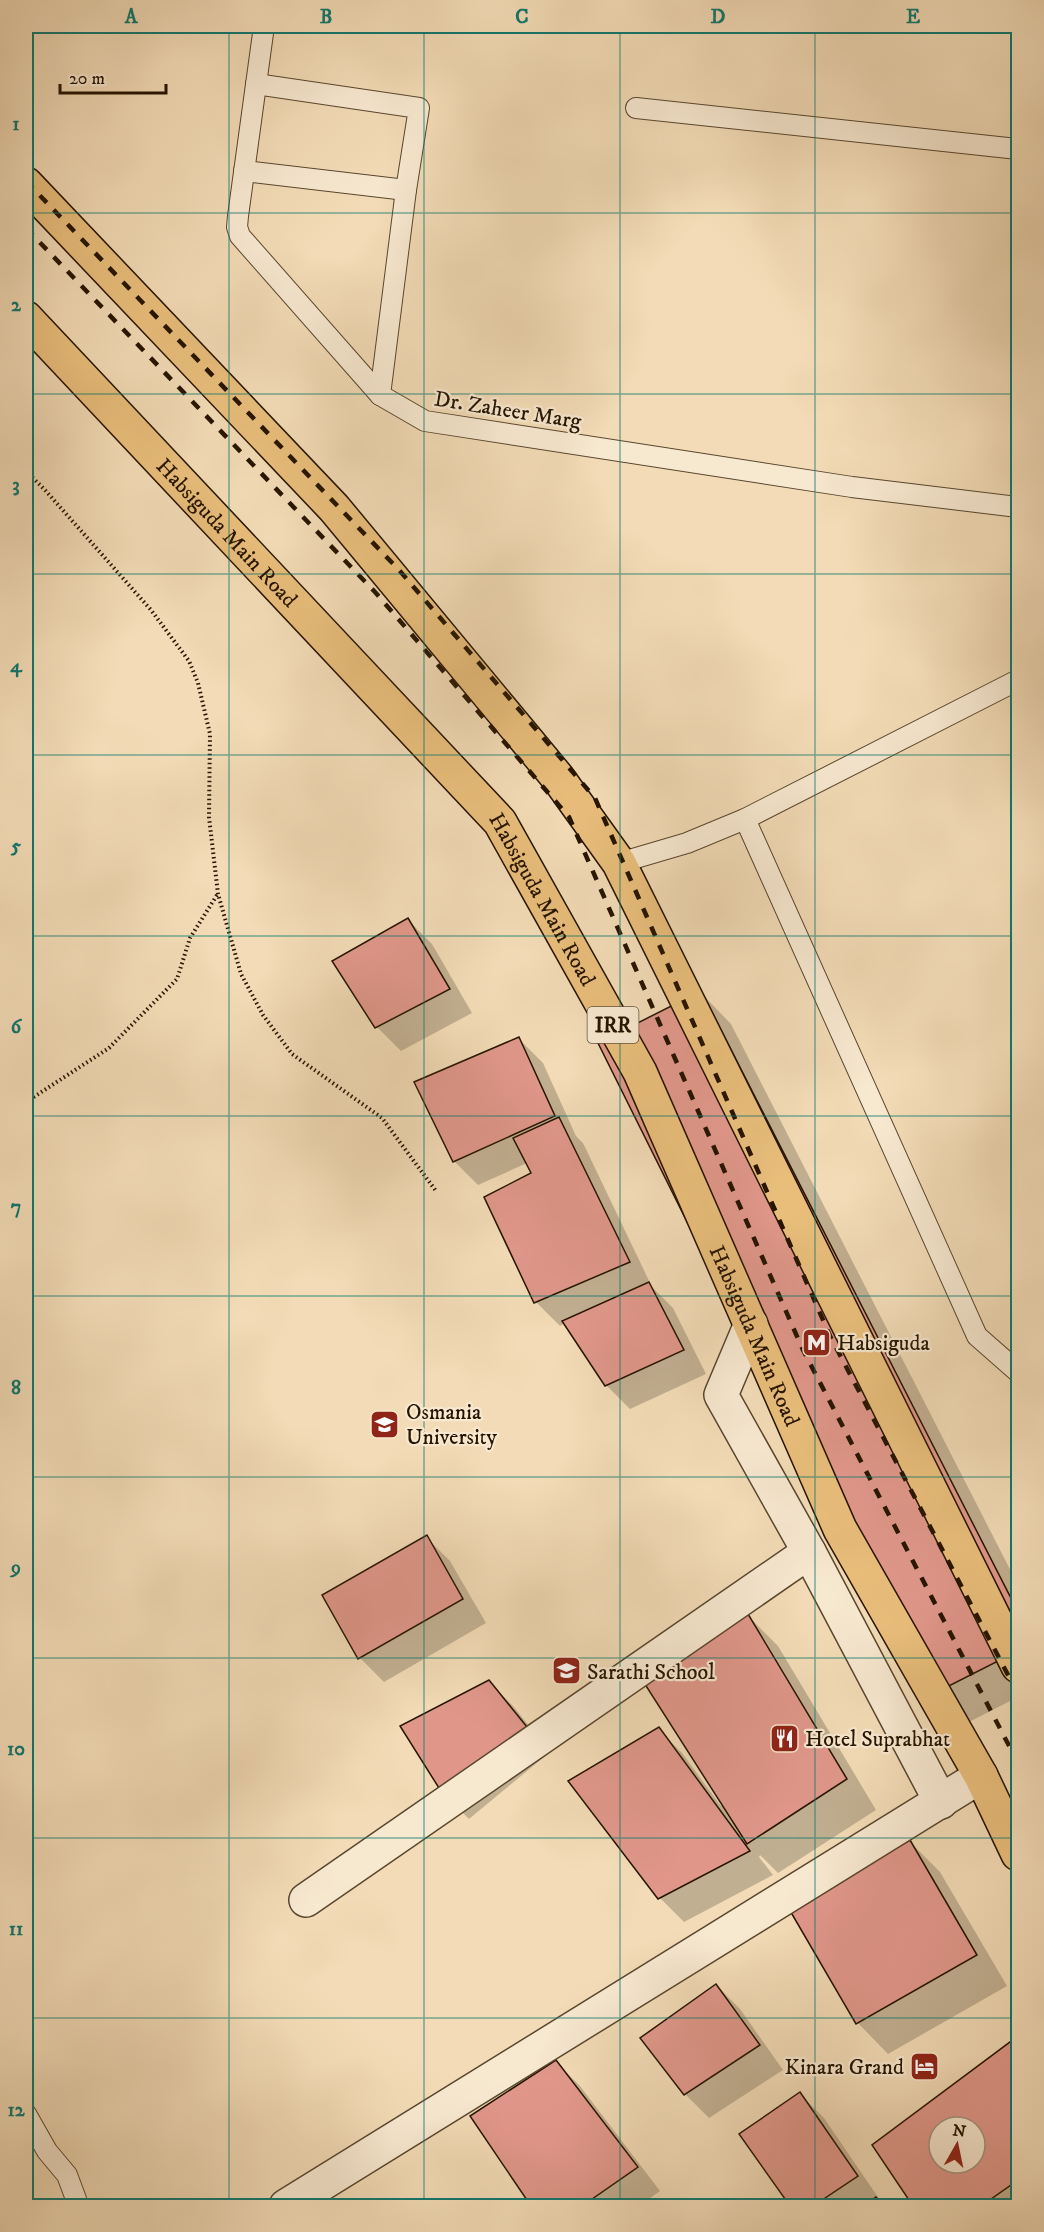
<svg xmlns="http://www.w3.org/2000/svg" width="1044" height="2232" font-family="'IM FELL DW Pica',serif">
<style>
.shadow{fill:#0003;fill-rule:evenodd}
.building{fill:#e0978a;stroke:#261401;stroke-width:1.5;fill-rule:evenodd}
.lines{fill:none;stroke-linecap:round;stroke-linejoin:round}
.service-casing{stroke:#59462e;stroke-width:22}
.minor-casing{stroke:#59462e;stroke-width:36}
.primary-casing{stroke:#261401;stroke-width:36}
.path{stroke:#261401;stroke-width:4;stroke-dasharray:1.5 3;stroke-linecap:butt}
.service{stroke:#f7e8d0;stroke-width:20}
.minor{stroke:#f7e8d0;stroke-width:33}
.primary{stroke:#e9be7b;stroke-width:33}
.rail{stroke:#261401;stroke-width:4.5;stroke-dasharray:10 10;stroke-linecap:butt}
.grid{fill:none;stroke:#0f766e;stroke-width:1.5;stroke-opacity:0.55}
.labels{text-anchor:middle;stroke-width:4.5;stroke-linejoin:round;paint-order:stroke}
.shield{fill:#f7e8d0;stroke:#65543f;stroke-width:1.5}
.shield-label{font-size:21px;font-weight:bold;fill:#261401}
.street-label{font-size:22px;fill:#261401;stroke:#f7e8d0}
.poi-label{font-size:22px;fill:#261401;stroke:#f7e8d0;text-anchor:start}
.neatline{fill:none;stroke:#0f766e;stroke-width:2}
.grid-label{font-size:20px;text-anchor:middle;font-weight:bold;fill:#0f766e}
</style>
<rect width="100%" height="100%" fill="#f2dbb6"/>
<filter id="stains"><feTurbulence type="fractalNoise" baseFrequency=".00333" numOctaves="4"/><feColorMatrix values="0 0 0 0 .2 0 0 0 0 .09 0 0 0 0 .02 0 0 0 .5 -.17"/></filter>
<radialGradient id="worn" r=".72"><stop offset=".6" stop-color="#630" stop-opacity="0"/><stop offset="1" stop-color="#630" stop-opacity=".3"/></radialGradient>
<!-- shadow -->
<g class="shadow">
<path d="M408 920 432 944 472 1013 401 1051 377 1027 334 961Z"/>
<path d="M701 993 731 1024 1018 1585V1697L963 1725 600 1044Z"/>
<path d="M519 1039 543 1063 576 1136 583 1143 652 1287 673 1308 706 1374 630 1409 606 1385 565 1323 560 1326 536 1302 533 1174 527 1163 478 1185 454 1161Z"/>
<path d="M426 1537 450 1561 486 1623 384 1682 360 1658Z"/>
<path d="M748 1616 778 1646 876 1810 778 1873 760 1855 759 1857 773 1875 684 1922 660 1898 658 1729 682 1753 721 1806 723 1804Z"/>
<path d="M489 1682 513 1706 550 1752 469 1819 445 1795Z"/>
<path d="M910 1842 940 1872 1007 1986 888 2054 858 2023 791 1909Z"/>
<path d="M716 1985 740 2009 783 2070 709 2118 685 2094Z"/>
<path d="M1018 2038V2206H915L874 2145ZM939 2127H975V2163H939Z"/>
<path d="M556 2062 580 2086 660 2191 639 2206H533L472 2116Z"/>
<path d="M800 2094 824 2118 884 2206H791L742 2135Z"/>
<path d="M769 2201 774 2206H760Z"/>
</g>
<!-- building -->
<g class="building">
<path d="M408 918 450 989 375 1028 332 961Z"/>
<path d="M701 991 1018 1612V1651L931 1695 840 1529 598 1043Z"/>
<path d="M519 1037 555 1116 453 1162 414 1082Z"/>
<path d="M559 1117 630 1262 534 1303 484 1197 531 1173 513 1138Z"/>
<path d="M649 1282 684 1350 605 1386 562 1321Z"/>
<path d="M427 1535 463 1599 358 1659 322 1595Z"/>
<path d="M748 1614 847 1779 747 1844 641 1678Z"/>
<path d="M489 1680 527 1727 444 1796 400 1726Z"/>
<path d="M659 1727 750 1851 658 1899 568 1781Z"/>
<path d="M910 1840 977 1955 856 2024 789 1909Z"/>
<path d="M716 1984 760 2045 684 2095 640 2038Z"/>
<path d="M1018 2036V2180L981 2206H913L872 2145ZM939 2127H975V2163H939Z"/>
<path d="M556 2060 638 2167 582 2206H531L470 2116Z"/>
<path d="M800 2092 858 2176 813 2206H790L739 2134Z"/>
<path d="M876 2197 884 2206H863Z"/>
</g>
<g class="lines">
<defs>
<g id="service">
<path d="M264 26 238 216 237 227 240 236 380 395 425 421 852 487 1018 507"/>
<path d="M256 84 419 108 406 190 380 395"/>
<path d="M636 108 1018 149"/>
<path d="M244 171 406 190"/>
<path d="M745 819 977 1336 1018 1372"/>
<path d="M619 863 687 843 745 819 1018 680"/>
<path d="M26 2114 47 2151 67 2175 76 2199 72 2206"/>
</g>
<g id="minor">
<path d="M751 1324 721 1395 809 1552 941 1802"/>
<path d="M306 1900 809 1552"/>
<path d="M286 2206 981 1776"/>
</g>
<g id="primary">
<path d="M26 184 334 508 558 778 619 863 1018 1666"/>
<path id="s1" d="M26 318 500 822 640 1072 840 1529 981 1776 1018 1854"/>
</g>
</defs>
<!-- service casing -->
<use href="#service" class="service-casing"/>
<!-- minor casing -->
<use href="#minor" class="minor-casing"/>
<!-- primary casing -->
<use href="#primary" class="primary-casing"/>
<!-- path -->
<g class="path">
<path d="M26 471 45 490 151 610 189 661 198 683 210 734 209 817 218 894 241 974 263 1015 292 1054 382 1118 436 1191"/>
<path d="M26 1102 109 1048 177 979 190 938 217 895"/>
</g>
<!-- service -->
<use href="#service" class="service"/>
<!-- minor -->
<use href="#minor" class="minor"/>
<!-- primary -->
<use href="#primary" class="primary"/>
<!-- rail -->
<g class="rail">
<path d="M26 181 399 570 595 798 830 1336 1018 1694"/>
<path d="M26 228 375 592 569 817 803 1350 1018 1763"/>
</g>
</g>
<!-- grid -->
<path class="grid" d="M229 26V2206M424 26V2206M620 26V2206M815 26V2206M26 213H1018M26 394H1018M26 574H1018M26 755H1018M26 936H1018M26 1116H1018M26 1296H1018M26 1477H1018M26 1658H1018M26 1838H1018M26 2018H1018"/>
<!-- icons -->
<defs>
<symbol id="metro-square" viewBox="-11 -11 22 22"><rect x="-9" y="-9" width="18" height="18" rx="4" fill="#8f2418" stroke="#f7e8d0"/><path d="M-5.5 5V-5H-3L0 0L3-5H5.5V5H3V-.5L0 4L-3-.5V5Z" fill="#fff"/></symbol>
<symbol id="university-square" viewBox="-11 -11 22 22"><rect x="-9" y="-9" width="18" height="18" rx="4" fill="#8f2418" stroke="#f7e8d0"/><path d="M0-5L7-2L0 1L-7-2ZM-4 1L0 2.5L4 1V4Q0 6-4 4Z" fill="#fff"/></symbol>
<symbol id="restaurant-square" viewBox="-11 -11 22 22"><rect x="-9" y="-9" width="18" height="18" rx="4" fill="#8f2418" stroke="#f7e8d0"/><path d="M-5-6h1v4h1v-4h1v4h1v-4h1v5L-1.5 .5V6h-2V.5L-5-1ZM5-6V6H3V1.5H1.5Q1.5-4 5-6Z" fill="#fff"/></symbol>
<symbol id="hotel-square" viewBox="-11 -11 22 22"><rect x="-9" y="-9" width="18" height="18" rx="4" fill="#8f2418" stroke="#f7e8d0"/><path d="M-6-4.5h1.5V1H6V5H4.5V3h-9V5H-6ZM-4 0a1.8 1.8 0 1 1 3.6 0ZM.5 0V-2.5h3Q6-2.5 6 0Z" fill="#fff"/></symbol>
</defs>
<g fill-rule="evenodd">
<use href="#metro-square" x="800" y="1326" width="33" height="33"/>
<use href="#university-square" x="368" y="1408" width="33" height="33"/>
<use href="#university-square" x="550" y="1654" width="33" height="33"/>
<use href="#restaurant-square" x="768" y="1722" width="33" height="33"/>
<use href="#hotel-square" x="908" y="2050" width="33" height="33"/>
</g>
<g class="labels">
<!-- shield labels -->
<rect class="shield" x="587.5" y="1007" width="51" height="36" rx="4.5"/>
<g class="shield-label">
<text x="613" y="1032">IRR</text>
</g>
<!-- street labels -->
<g class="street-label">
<text transform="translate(508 409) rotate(9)" y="8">Dr. Zaheer Marg</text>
<text dy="8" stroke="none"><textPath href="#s1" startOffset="294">Habsiguda Main Road</textPath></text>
<text dy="8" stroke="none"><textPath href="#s1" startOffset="780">Habsiguda Main Road</textPath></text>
<text dy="8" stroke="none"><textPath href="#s1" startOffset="1266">Habsiguda Main Road</textPath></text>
</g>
<!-- poi labels -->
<g class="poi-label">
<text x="837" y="1350">Habsiguda</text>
<text x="406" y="1419">Osmania<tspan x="406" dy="25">University</tspan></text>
<text x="587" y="1679">Sarathi School</text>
<text x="805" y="1746">Hotel Suprabhat</text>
<text x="904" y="2074" text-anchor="end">Kinara Grand</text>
</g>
</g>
<!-- margin -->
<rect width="1044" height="2232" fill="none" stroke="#f2dbb6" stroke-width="66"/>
<!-- north arrow -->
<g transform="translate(957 2145) rotate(9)"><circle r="28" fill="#f7e8d0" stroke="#a3937d" stroke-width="1.5"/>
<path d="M0-4.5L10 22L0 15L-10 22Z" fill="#8f2418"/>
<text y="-9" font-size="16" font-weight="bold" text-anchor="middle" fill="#261401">N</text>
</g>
<!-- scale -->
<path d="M60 84v9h106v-9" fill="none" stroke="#261401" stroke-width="3"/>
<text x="69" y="84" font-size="18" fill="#261401" stroke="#f7e8d0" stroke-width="4.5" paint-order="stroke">20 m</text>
<rect x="33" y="33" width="978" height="2166" class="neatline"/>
<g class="grid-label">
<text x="131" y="23">A</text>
<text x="326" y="23">B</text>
<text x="522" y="23">C</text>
<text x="718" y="23">D</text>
<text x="913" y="23">E</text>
<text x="16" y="130">1</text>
<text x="16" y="311">2</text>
<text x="16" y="491">3</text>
<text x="16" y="672">4</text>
<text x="16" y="852">5</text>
<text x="16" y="1033">6</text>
<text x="16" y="1213">7</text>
<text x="16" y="1394">8</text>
<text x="16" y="1574">9</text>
<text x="16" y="1755">10</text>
<text x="16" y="1935">11</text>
<text x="16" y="2116">12</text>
</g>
<rect width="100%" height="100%" filter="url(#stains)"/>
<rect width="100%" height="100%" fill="url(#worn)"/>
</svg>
